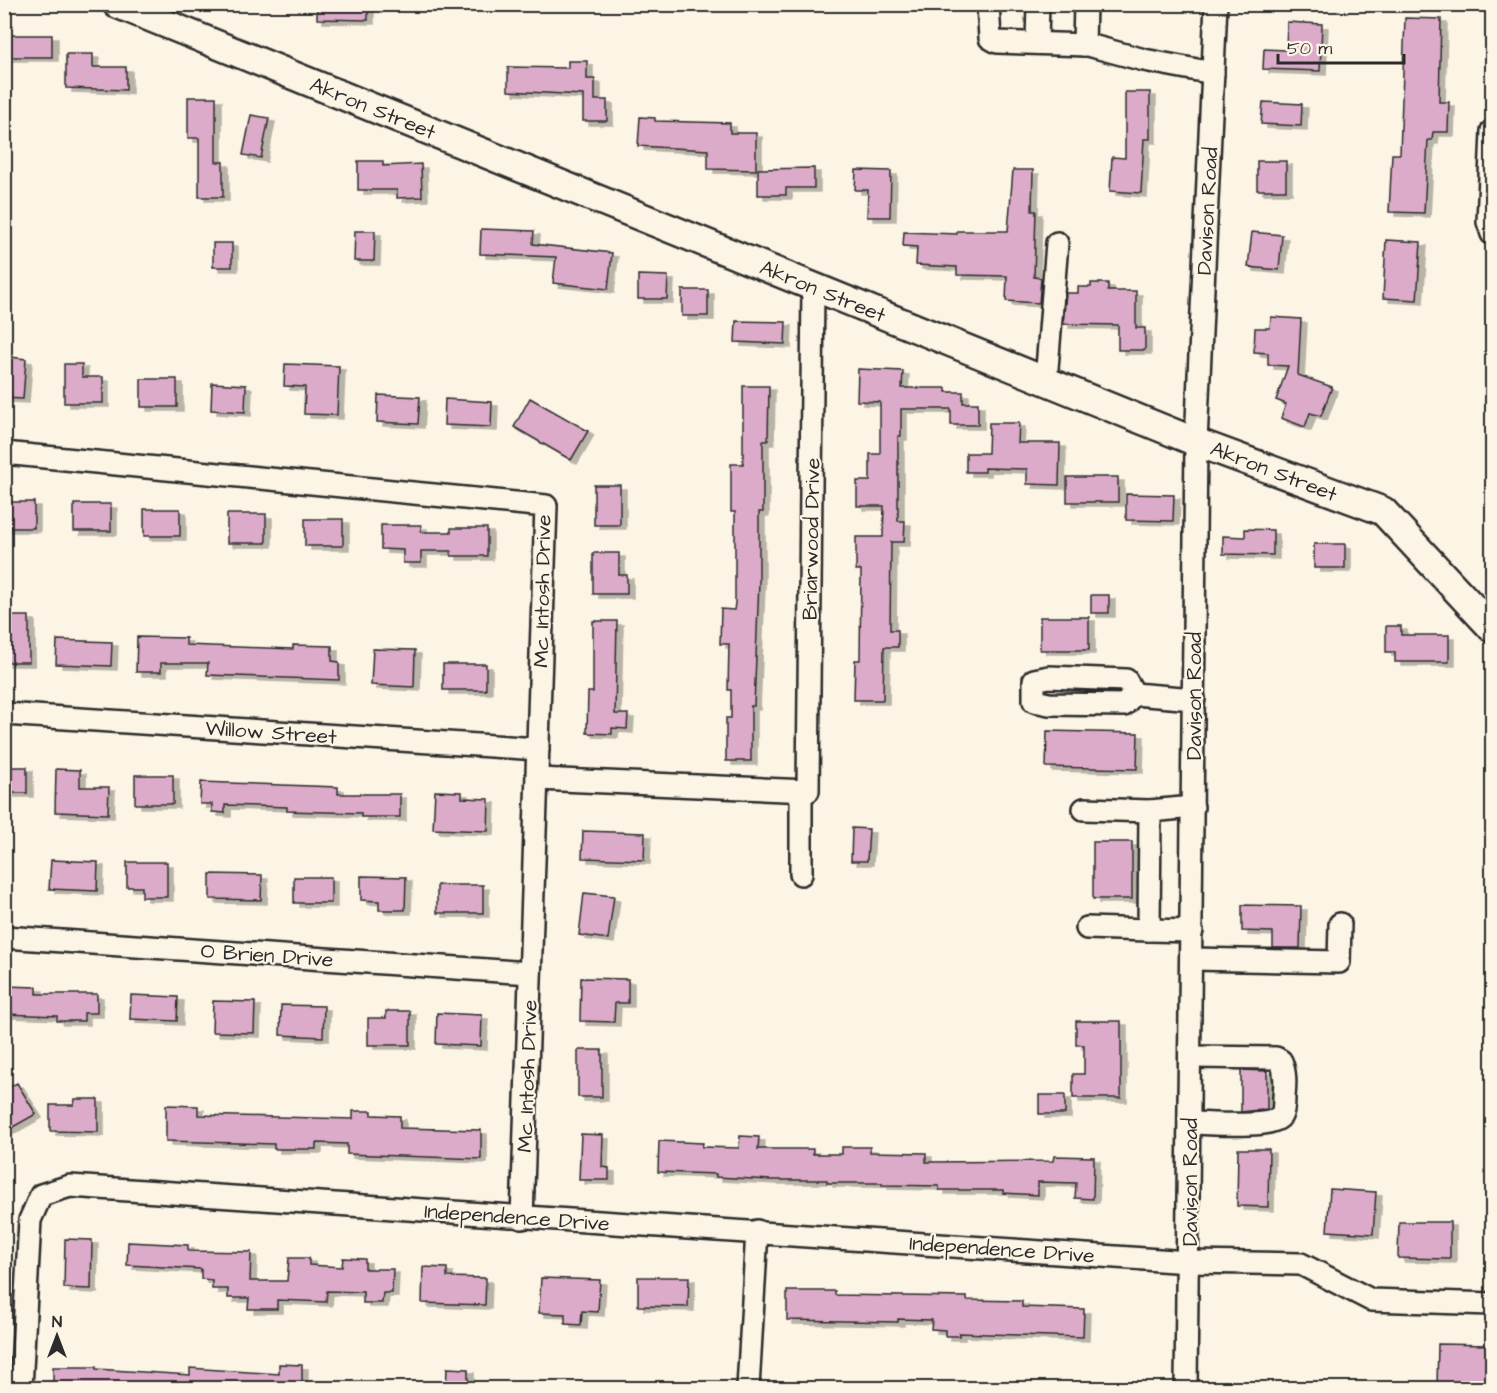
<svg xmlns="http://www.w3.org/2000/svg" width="1497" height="1393" font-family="'Architects Daughter',sans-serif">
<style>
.building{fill:#dcabc9;stroke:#2b2b2b;stroke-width:1.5;filter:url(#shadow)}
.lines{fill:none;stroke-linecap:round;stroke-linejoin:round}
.minor-casing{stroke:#2b2b2b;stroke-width:26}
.major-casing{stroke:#2b2b2b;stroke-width:32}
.minor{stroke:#fcf5e5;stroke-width:21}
.major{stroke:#fcf5e5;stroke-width:27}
.labels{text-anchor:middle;stroke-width:4.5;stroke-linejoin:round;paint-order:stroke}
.street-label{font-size:21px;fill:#2b2b2b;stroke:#fcf5e5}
</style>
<defs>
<filter id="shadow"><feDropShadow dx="6" dy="4" stdDeviation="0" flood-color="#0004"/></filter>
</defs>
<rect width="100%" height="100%" fill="#fcf5e5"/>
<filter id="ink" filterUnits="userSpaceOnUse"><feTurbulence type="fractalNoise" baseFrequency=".0167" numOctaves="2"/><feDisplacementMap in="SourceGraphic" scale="12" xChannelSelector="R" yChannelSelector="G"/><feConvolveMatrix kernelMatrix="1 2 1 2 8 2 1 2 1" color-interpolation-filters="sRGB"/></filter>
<g filter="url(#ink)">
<!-- building -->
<g class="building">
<path d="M317 4H368V20L317 19Z"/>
<path d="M1405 18 1441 19 1439 102H1449L1448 132H1433L1432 140H1428L1424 213 1389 212 1392 154H1400Z"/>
<path d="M1287 22 1322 24 1320 71 1263 69 1264 49 1286 50Z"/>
<rect x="4" y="35" width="48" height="22"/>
<path d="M66 54H93V67H126V90L66 88Z"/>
<path d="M568 61H587V79H595V100H607V121H583V95L508 91V67L568 68Z"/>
<path d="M1125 92H1150V139H1144L1141 193 1110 191 1112 157 1125 158Z"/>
<path d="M188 97H216V162H223V197H199V138H188Z"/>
<path d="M1263 102 1302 104 1301 126 1261 124Z"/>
<path d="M251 115 269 118 261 158 243 155Z"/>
<path d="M640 117 655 118V121L730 123V133H756V170L708 169V150L638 146Z"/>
<path d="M358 161H383V166L421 164 422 197 397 198V190H358Z"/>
<rect x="1257" y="161" width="29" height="29"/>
<path d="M814 168V188H786V195H758V169Z"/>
<path d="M856 170 891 171 890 217H867L868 190H855Z"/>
<path d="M1013 170H1033L1032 211H1036L1034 277 1041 278 1039 303 1006 301 1007 276 957 275V267L916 265 917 247 903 246 904 232 957 234V231H1008Z"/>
<path d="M481 229 534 231 533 244 612 253 608 289 553 283 556 257 480 254Z"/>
<path d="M355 231H375L374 261H354Z"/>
<path d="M1252 232 1282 235 1279 270 1248 267Z"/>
<path d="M1386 240 1421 242 1417 300 1383 298Z"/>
<rect x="213" y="243" width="19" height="24"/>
<path d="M638 275 668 276 667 299H638Z"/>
<path d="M1091 283H1108V291H1136V328H1145V350H1118V325L1063 324 1066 293H1078V287H1091Z"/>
<rect x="682" y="290" width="26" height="26"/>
<path d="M1271 317 1301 319 1298 375 1332 387 1321 416 1310 413 1305 427 1281 418 1286 404 1276 400 1288 366 1268 365V353L1254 352 1255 328H1270Z"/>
<path d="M736 321 786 322 785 344 735 342Z"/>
<path d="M10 357 26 359 23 399 4 398V373H9Z"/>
<path d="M64 364H82V377H103V403H64Z"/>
<path d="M285 364 339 366 337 415 304 414 305 387 284 386Z"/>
<path d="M858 369 903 371 902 388H946V392H963V403H978V425H951V409H901V436H898V521H905L904 542H891L890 630H898V647H884L883 700H854L855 660H860L861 570H856V537H883L884 506H857V481H870V454H880V402L857 401Z"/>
<rect x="141" y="379" width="36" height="28"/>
<path d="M212 383 246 385 245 412 211 410Z"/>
<path d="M743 386H769L768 441H763V512H759V582L754 706H751V761H726V718H731V690H728L729 644H720L721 609 734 610 735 603V512H731V464H743Z"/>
<path d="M378 395 420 397 418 424 377 422Z"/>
<path d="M530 398 588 431 571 460 514 427Z"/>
<path d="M445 399 492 402 491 427 444 425Z"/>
<path d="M989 423H1019L1018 443H1060L1059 485 1027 484V469L985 468V472H966V453H988Z"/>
<rect x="1067" y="477" width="51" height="25"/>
<rect x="594" y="485" width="26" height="40"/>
<path d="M1126 494 1174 495 1173 521 1126 520Z"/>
<rect x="4" y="502" width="30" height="26"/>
<rect x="74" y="504" width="37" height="27"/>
<rect x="144" y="509" width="36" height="27"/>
<rect x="227" y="514" width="39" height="29"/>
<rect x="305" y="519" width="38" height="27"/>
<path d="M381 525H421V532H451V528H487V556H451V551H421V563H403V550L381 549Z"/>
<path d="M1245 529 1273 530V555L1223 554V536L1245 537Z"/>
<rect x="1314" y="544" width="31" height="24"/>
<path d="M593 553H619V575H627V594H593Z"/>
<rect x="1091" y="595" width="18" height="18"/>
<rect x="4" y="616" width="25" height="46"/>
<rect x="1040" y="617" width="49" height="33"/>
<path d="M593 621H617L615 714H628L627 729 612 728V734L587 733 588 692H593Z"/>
<path d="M1386 626H1401V635H1449V662H1395V652H1386Z"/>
<path d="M137 637 186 638V645L293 649V645L332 646V661L339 662V680L207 675 208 663H161V672H136Z"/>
<path d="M57 640 112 642 111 666 56 664Z"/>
<path d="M373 649 415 650 414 687 371 685Z"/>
<rect x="443" y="664" width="43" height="26"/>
<path d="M1047 731 1138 733 1137 769 1046 767Z"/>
<rect x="4" y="767" width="23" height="26"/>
<path d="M56 769 80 770V787H109L108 814 55 812Z"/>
<rect x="135" y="775" width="38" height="29"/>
<path d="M201 782 338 787V794H400V817H361V813L287 811V807L225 805V813L212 812V804H200Z"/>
<path d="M435 791 462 792V798L489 799 488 831 433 829Z"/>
<path d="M852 828 869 829 867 861H851Z"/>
<path d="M583 831 645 833 644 860 582 858Z"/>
<rect x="1093" y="842" width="39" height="57"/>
<path d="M51 860 98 862 97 891 49 889Z"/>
<path d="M127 862H167V897H142V887H127Z"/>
<path d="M210 874 262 875 261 900 210 899Z"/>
<path d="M361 876 406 877 405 910H379V901L361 900Z"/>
<rect x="294" y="877" width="37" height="26"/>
<rect x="437" y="885" width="46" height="28"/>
<path d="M584 893 614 896 608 939 579 935Z"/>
<path d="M1242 905 1301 906 1300 948H1273V932L1242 931Z"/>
<path d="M581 978 628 979V1003H615L614 1022 580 1021Z"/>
<path d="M4 986 37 987V994H97V1013H84V1021H57V1016L4 1014Z"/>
<path d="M131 995 178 997 177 1021 130 1019Z"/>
<path d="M213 1001 255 1002 254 1033 212 1032Z"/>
<path d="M281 1005 324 1006 323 1037 280 1035Z"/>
<path d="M386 1011H410V1045H368V1018H386Z"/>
<path d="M437 1013 482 1015 481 1046 436 1044Z"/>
<path d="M1076 1021H1121V1098H1073V1074H1084V1045H1076Z"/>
<rect x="578" y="1050" width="24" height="47"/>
<path d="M1241 1070 1267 1071V1109L1241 1112Z"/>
<path d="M17 1083 36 1114 4 1132V1090Z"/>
<rect x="1039" y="1095" width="26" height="19"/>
<path d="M75 1099H98V1132L50 1131V1105H74Z"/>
<path d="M166 1105 198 1106V1115L353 1119V1111H372V1115L400 1116V1128L481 1130V1159L347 1154V1144L316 1143V1149H274V1144L166 1141Z"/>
<path d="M581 1134 603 1135 602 1167 609 1168V1180H579Z"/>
<path d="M740 1136 759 1137 758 1149H813V1154H842V1147H870V1152L926 1153V1162L1053 1161 1054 1156 1094 1157 1093 1199 1075 1198 1076 1183 1038 1182V1195L1003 1193V1190H939V1186L882 1185V1183H827V1180H771L716 1177V1174L658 1172 659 1141 703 1143 702 1147 739 1148Z"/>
<path d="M1238 1149H1269L1268 1207 1237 1206Z"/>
<path d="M1330 1189 1376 1192 1373 1234 1327 1231Z"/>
<path d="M1399 1222H1450V1259L1398 1258Z"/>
<path d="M65 1239 92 1240 91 1289 64 1288Z"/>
<path d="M128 1242 188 1245V1251L251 1252 250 1281H287L289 1258H309V1265L342 1267 343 1258 365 1259V1269H393L392 1293H383L382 1303H363V1292L327 1291 326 1302 277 1300V1309H248L249 1298H228V1289H212V1280L201 1279V1269L127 1265Z"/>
<path d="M423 1267 447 1268V1277L486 1278 485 1305 422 1303Z"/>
<path d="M638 1277H689L688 1307 638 1306Z"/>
<path d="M541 1278 600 1280 598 1312 582 1311 581 1325 565 1324V1314L539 1313Z"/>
<path d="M787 1291H835V1295L967 1297V1300L1022 1301V1307L1084 1309 1083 1337 959 1333V1336H945V1330L931 1329 932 1320 898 1319V1322L787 1320Z"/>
<path d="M1438 1344 1489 1345 1488 1387 1437 1386Z"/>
<path d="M279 1364 302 1365V1389H53V1367H96V1369L190 1375V1368L279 1374Z"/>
<path d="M447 1368 468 1369V1389H446Z"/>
</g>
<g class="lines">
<defs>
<g id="minor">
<path d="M988 4 990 38 997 42 1088 45 1144 60 1213 73"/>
<path d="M1037 43 1038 4"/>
<path d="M1084 45 1085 4"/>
<path d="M1492 131 1488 222 1492 234"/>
<path d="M1046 381 1057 243"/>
<path d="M4 453 546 506 522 1218"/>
<path d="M1049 677 1126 680 1134 694 1124 705 1049 704 1034 701V680Z"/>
<path d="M1134 694 1194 699"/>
<path d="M4 714 538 749"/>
<path d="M538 779 808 791 813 287"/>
<path d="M801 790V874"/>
<path d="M1084 809 1150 811"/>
<path d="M1087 928 1149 930"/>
<path d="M1192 931 1149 930 1150 811 1193 807"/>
<path d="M4 937 530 973"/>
<path d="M1192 959 1339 962 1340 924"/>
<path d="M1191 1123C1207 1123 1273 1129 1281 1116 1284 1111 1284 1103 1284 1097 1285 1085 1286 1073 1281 1061L1276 1058 1191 1057"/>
<path d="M21 1388 30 1220 41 1195 70 1186 1189 1262 1301 1264 1371 1300 1492 1304"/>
<path d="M748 1388 757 1231"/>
<path d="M1186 1388 1196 442 1216 4"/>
</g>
<path id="major" d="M117 4 1196 442 1383 511 1492 628"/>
</defs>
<!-- minor casing -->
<use href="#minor" class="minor-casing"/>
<!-- major casing -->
<use href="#major" class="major-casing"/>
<!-- minor -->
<use href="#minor" class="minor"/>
<!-- major -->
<use href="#major" class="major"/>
</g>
</g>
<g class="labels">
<!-- street labels -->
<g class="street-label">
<text transform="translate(373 108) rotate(22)" y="7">Akron Street</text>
<text transform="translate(1207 211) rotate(-87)" y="7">Davison Road</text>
<text transform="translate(823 291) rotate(22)" y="7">Akron Street</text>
<text transform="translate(1274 471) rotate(21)" y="7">Akron Street</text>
<text transform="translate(811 539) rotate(-89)" y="7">Briarwood Drive</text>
<text transform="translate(542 591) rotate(-89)" y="7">Mc Intosh Drive</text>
<text transform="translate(1194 696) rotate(-90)" y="7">Davison Road</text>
<text transform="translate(271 732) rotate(4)" y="7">Willow Street</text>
<text transform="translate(267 955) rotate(4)" y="7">O Brien Drive</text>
<text transform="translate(527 1076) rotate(-88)" y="7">Mc Intosh Drive</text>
<text transform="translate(1190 1182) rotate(-90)" y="7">Davison Road</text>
<text transform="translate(517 1217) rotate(4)" y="7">Independence Drive</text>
<text transform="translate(1002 1249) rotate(4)" y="7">Independence Drive</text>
</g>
</g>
<!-- margin -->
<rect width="1497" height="1393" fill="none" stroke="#fcf5e5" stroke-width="24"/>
<rect x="12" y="12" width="1473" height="1369" fill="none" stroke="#2b2b2b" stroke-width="2" filter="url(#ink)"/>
<!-- north arrow -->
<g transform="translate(57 1336)" stroke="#fcf5e5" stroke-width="4.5" paint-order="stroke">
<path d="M0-4.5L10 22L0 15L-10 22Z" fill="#2b2b2b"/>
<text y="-9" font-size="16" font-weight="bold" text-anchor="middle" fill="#2b2b2b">N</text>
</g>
<!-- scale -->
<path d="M1278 54v9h126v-9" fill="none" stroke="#2b2b2b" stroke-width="3"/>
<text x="1287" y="54" font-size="18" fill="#2b2b2b" stroke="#fcf5e5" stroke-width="4.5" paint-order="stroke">50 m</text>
</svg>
